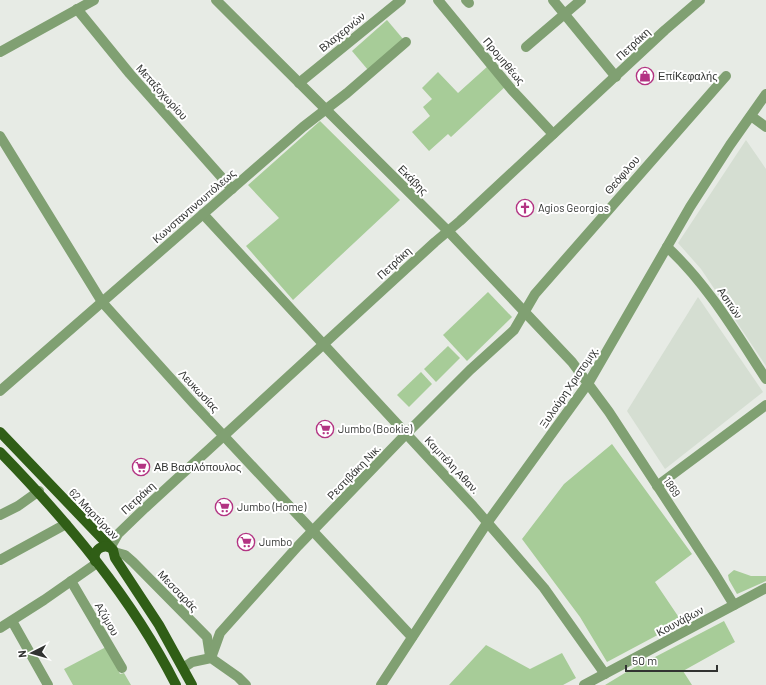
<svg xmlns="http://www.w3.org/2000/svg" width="766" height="685" font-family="Barlow,sans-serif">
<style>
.built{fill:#d5ded2}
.green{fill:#a7cc98}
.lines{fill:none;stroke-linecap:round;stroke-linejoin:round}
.minor{stroke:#80a072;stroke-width:10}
.tertiary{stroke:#80a072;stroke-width:10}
.primary{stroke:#305e16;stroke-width:10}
.labels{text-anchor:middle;stroke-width:4;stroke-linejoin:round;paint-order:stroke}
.street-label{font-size:11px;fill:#313331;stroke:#fff}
.poi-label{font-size:11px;fill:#313331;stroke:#fff;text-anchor:start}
</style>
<rect width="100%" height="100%" fill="#e7ebe5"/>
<!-- built -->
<g class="built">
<path d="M746 140 766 169V366L701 269 678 243Z"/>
<path d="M698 297 763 392 665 469 627 411Z"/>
</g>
<!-- green -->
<g class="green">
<path d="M387 20 403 39 368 70 352 51Z"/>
<path d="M488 66 506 86 451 137 448 134 429 151 412 132 430 116 423 107 432 99 422 88 438 72 458 93Z"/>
<path d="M320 121 400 200 293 300 246 246 279 218 248 185Z"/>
<path d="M488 292 512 317 467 361 443 335Z"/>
<path d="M448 346 460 358 436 382 424 369Z"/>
<path d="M421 372 432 384 409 407 397 395Z"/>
<path d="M612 444 692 554 655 582 682 622 607 662 580 617 522 539 564 484Z"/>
<path d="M734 570 751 576H766V581L737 594 729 580 728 575Z"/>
<path d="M724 621 735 642 683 671 692 685H605L643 662 655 657Z"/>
<path d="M486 645 530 669 562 653 576 678 563 685H449Z"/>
<path d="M106 647 120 674 124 673 131 685H73L64 669Z"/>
</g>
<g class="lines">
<!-- minor -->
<g class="minor">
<path d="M216 0 448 231 572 362 609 412 715 574 734 605"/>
<path d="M438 0 512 90 553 134"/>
<path d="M466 0 469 3"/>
<path d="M553 0 616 77"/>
<path d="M77 9 130 74 232 189"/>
<path d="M526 47 581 0"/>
<path d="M0 52 94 0"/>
<path d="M299 83 401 0"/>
<path d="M751 116 766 127"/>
<path d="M0 136 102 302 193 403 412 637"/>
<path d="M203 214 473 506 544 588 605 674"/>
<path d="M667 247C708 285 736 333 766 379"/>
<path d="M0 391 303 127 347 93 406 42"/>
<path d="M657 486 766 405"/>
<path d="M0 515 18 506 39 491"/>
<path d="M110 548 118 534 145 508 435 242 460 221 665 30 700 0"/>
<path d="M114 552 125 555 133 562 207 637 210 656"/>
<path d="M0 560 66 524"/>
<path d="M71 581 122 668"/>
<path d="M12 621 48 685"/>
<path d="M0 628 44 600 97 563"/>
<path d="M211 658 220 633 298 546 406 434 470 370 514 330 535 294 726 76"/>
<path d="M584 685 766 588"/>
</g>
<!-- tertiary -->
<g class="tertiary">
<path d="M183 668 192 662 211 658 238 677 246 685"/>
<path d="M381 685 487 523 589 382 690 207 730 145 766 94"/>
</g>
<!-- primary -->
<g class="primary">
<path d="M0 432 113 550 115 558 159 625 192 685"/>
<path d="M0 452C68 522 132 598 176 685"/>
<path d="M95 561C93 551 100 545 109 547"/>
</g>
</g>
<!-- icons -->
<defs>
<symbol id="shop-ring" viewBox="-11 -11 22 22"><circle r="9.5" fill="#fff" stroke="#b33483" stroke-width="1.5"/><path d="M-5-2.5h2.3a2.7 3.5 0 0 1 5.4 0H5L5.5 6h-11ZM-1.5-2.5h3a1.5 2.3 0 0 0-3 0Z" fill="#b33483"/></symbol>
<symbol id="church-ring" viewBox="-11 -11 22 22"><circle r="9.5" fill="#fff" stroke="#b33483" stroke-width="1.5"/><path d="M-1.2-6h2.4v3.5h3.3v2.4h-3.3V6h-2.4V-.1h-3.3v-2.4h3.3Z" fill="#b33483"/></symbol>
<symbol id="supermarket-ring" viewBox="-11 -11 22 22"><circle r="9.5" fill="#fff" stroke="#b33483" stroke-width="1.5"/><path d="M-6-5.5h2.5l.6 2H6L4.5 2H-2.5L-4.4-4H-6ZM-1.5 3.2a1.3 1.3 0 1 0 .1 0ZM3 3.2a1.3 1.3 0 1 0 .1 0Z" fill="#b33483"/></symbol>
</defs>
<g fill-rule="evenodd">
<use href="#shop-ring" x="635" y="66" width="20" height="20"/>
<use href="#church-ring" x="515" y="198" width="20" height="20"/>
<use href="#supermarket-ring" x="315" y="419" width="20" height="20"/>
<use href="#supermarket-ring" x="131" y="457" width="20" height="20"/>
<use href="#supermarket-ring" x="214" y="497" width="20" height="20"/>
<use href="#supermarket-ring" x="236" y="532" width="20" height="20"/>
</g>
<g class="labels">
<!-- street labels -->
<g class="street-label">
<text transform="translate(342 32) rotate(-39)" y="4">Βλαχερνών</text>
<text transform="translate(633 44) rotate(-43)" y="4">Πετράκη</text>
<text transform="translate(504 61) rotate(50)" y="4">Προμηθέως</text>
<text transform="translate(162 92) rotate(48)" y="4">Μεταξοχωρίου</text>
<text transform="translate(622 175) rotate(-49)" y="4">Θεόφιλου</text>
<text transform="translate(413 180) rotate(45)" y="4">Εκάβης</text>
<text transform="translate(194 206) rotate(-41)" y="4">Κωνσταντινουπόλεως</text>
<text transform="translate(394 263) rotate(-43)" y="4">Πετράκη</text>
<text transform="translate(730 303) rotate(56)" y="4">Ασιτών</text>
<text transform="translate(569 387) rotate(-56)" y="4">Ξυλούρη Χριστομιχ.</text>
<text transform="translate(199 391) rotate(47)" y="4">Λευκωσίας</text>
<text transform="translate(452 465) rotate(47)" y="4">Καμπέλη Αθαν.</text>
<text transform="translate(354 472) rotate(-46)" y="4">Ρεστιβάκη Νικ.</text>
<text transform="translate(672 487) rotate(56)" y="4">1869</text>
<text transform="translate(138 498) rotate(-43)" y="4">Πετράκη</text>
<text transform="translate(94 514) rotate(46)" y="4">62 Μαρτύρων</text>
<text transform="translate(178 591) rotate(46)" y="4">Μεσσαράς</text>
<text transform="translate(107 619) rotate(60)" y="4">Αζύμου</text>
<text transform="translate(680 621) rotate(-28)" y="4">Κουνάβων</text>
</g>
<!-- poi labels -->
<g class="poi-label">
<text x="658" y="80">ΕπίΚεφαλής</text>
<text x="538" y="212">Agios Georgios</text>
<text x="338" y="433">Jumbo (Bookie)</text>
<text x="154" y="471">ΑΒ Βασιλόπουλος</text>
<text x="237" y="511">Jumbo (Home)</text>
<text x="259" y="546">Jumbo</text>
</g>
</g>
<!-- north arrow -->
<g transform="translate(32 653) rotate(264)" stroke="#ffffff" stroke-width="3" paint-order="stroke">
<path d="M0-3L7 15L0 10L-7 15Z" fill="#313331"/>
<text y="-6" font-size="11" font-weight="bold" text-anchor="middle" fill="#313331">N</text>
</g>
<!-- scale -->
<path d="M626 665v6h91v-6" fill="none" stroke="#313331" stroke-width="2"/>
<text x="632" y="665" font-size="12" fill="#313331" stroke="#ffffff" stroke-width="3" paint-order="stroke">50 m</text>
</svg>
